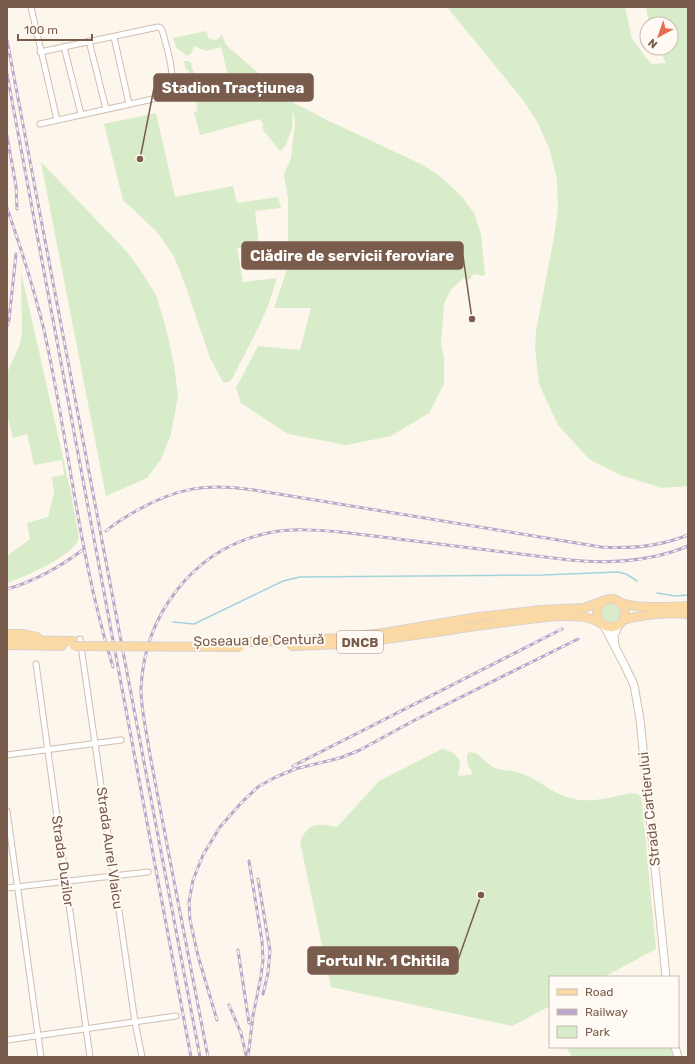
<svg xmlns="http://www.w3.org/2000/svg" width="695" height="1064" font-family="Rubik,sans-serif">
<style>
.green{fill:#d8ecc9}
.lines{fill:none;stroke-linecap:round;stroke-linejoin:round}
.stream{stroke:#a5d3da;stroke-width:1.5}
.street-casing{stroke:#d1beb0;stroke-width:7}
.secondary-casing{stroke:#d6c0b0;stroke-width:9}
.primary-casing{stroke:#dad1cd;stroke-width:10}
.street{stroke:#fff;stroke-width:5}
.secondary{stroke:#fff;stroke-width:7}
.primary{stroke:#fbd9a5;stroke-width:8}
.rail-casing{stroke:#b9a8c9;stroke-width:3}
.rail{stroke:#fffaf3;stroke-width:1.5;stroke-dasharray:4.5;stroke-linecap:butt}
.primary-bridge-casing{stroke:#dad1cd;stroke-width:10;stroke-linecap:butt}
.primary-bridge{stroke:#fbd9a5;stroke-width:8}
.labels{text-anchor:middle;stroke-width:4;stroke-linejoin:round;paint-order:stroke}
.shield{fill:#fffaf3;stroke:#a28b7f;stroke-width:1}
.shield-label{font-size:13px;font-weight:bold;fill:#7a5c4d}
.street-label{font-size:14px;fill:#7a5c4d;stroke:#fffaf3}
.leader{fill:none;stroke:#7a5c4d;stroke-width:1.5}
.callout-dot{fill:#7a5c4d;stroke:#fffaf3;stroke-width:1.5}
.callout{fill:#7a5c4d;stroke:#7a5c4d;stroke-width:1.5}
.callout-label{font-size:15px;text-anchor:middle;font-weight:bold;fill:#fff}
</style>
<rect width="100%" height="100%" fill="#fdf6ec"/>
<!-- green -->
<g class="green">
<path d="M447 7H625L632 39 651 64 666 63 659 48H671V24H649L646 7H688V486L662 488 620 475 589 459 558 425 539 384 535 348 536 331 554 237 558 209 557 179 549 148 538 123 523 100Z"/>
<path d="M206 31 209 39 216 40 222 35 226 45 292 102 329 121 423 165 441 177 462 197 474 213 481 234 485 274 482 276 476 274 473 275 469 280 463 278 450 291 444 304 441 343 444 358V384L429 413 391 436 346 445 288 434 241 403 236 388 258 346 300 350 311 308H274L286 272 288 258V199L284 174 291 158 295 123 293 110 292 128 285 147 280 151 263 130V123L260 119 200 135 194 112 198 111 188 69 186 70 184 61H188L191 63 192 68 206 95 217 90 220 86 230 84 221 47 206 51 194 46 191 54 187 56 176 47 173 38Z"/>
<path d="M156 113 175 197 233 186 237 203 278 197 281 208 255 211 259 245 237 248 243 282 277 278 268 306 258 328 233 377 229 382H223L210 358 188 293 180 271 173 255 163 240 154 229 123 200 104 124Z"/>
<path d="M41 162 127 252 139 268 156 295 166 328 174 365 178 396 171 434 161 459 147 478 106 496Z"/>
<path d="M21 272 71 493 79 538C74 556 24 577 7 583V556L30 539 27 523 48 517 54 493 52 477 64 475 62 460 34 465 27 434 13 438 7 415V373L20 344 22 332Z"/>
<circle cx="611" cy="613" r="9"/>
<path d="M442 749C449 750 459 755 460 763 460 767 458 772 458 776L473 774C469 766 465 761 468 753 479 750 484 762 493 767 501 771 510 770 517 772 536 777 551 793 570 798 590 804 612 797 631 793L638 794 641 797 642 803 656 949 604 977H550V1006L512 1026 331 987 300 842C308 822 318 823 337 827L379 781Z"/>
<path d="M566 1047H670L673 1057H572Z"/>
</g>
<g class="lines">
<!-- stream -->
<g class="stream">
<path d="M657 593 675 596 688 595"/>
<path d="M173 622 194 624 283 581 300 577 544 575 618 572 626 574 637 581"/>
</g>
<defs>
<g id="street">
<path d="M31 7 57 120"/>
<path d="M114 37 129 104"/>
<path d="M89 41 106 109"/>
<path d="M64 47 81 114"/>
<path d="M40 124 162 97C181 84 167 51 163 33L161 28 158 27 40 52"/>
<path d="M80 639 135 1022 142 1057"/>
<path d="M36 664 90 1057"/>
<path d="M7 755 121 740"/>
<path d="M7 811 41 1057"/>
<path d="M7 888 148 872"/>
<path d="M7 1040 176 1016"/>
</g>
<g id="secondary">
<path d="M603 624 624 664 634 685 640 719 666 977"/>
<path d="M615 646 614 636 619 624"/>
<path d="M675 1047 678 1057"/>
</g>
<g id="primary">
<circle cx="611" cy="613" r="14"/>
<path d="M621 603C643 609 665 607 688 606"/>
<path d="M623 620C644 614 666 612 688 614"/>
<path d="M7 634H24L37 637"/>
<path d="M7 640 74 641"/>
<path d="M240 642 284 641 340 638 384 633 478 617 541 610 584 608 603 601"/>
<path d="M7 645 62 646"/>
<path d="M292 646C381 645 469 624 558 616 574 616 588 615 602 624"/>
</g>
</defs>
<!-- street casing -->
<use href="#street" class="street-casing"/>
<!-- secondary casing -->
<use href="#secondary" class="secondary-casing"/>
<!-- primary casing -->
<use href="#primary" class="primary-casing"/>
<!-- street -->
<use href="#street" class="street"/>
<!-- secondary -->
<use href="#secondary" class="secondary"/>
<!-- primary -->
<use href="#primary" class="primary"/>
<defs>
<g id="rail">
<path d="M7 40 200 1057"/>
<path d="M7 74 191 1057"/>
<path d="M7 136 16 186 17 209"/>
<path d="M7 208C21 248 34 289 44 330 69 442 79 558 113 667"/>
<path d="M7 326 9 320 16 254"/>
<path d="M106 531C115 523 126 517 136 511 178 487 207 483 254 490L601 547C630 549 661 546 688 535"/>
<path d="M7 589C36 581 60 567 84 549"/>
<path d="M293 766 562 629"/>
<path d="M258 879 270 951 268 973 263 994"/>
<path d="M238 950 249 1023"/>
<path d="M229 1005 241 1033 246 1055"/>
<path d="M217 1020 198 956 190 920 189 902 193 880 203 855 220 827 242 802 259 786 276 777 295 769 340 758 360 750 413 721 578 639"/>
<path d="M208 1057C195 988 181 919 168 850 162 817 155 783 149 749 146 729 141 709 141 689 144 615 193 549 268 533 292 528 317 530 341 532L570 560C611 564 650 562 688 546"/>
<path d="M248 1057 253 1016 261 976 263 960 262 941 249 861"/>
</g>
</defs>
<!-- rail casing -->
<use href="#rail" class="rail-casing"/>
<!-- rail -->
<use href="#rail" class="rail"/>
<defs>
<path id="primary-bridge" d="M74 646 240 647"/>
</defs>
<!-- primary-bridge casing -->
<use href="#primary-bridge" class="primary-bridge-casing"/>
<!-- primary-bridge -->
<use href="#primary-bridge" class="primary-bridge"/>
</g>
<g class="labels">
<!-- shield labels -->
<rect class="shield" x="337" y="631" width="46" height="22" rx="3"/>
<g class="shield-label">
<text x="360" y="647">DNCB</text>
</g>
<!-- street labels -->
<g class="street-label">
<text transform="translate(259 640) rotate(-1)" y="5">Șoseaua de Centură</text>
<text transform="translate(649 809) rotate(-96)" y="5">Strada Cartierului</text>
<text transform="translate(110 848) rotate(82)" y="5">Strada Aurel Vlaicu</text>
<text transform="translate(63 861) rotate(82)" y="5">Strada Duzilor</text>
</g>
</g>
<!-- callouts -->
<path class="leader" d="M140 159L154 88M472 319L463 256M481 895L458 960"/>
<g class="callout-dot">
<circle cx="140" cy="159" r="4"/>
<circle cx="472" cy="319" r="4"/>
<circle cx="481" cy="895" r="4"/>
</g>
<g class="callout">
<rect x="154" y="74" width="159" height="27" rx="4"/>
<rect x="242" y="242" width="221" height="27" rx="4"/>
<rect x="308" y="947" width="150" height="27" rx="4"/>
</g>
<g class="callout-label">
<text x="233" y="93">Stadion Tracțiunea</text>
<text x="352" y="261">Clădire de servicii feroviare</text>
<text x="383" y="966">Fortul Nr. 1 Chitila</text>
</g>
<!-- border -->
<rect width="695" height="1064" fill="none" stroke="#7a5c4d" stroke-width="16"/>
<!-- legend -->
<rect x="549" y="976" width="130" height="72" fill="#fffaf3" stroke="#cabbb1"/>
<rect x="557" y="989" width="20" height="6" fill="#fbd9a5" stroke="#cabbb1"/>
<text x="585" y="996" font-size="12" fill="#7a5c4d">Road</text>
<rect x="557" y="1009" width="20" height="6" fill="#b9a8c9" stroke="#cabbb1"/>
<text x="585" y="1016" font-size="12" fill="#7a5c4d">Railway</text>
<rect x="557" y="1026" width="20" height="12" fill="#d8ecc9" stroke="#cabbb1"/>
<text x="585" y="1036" font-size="12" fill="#7a5c4d">Park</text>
<!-- north arrow -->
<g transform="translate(659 36) rotate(220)"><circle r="19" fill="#fffaf3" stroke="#cabbb1"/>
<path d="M0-3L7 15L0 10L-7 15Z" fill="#e76f51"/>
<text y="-6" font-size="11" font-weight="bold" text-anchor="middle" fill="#7a5c4d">N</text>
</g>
<!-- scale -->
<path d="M18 34v6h74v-6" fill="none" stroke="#7a5c4d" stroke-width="2"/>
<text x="24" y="34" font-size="12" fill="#7a5c4d" stroke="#fffaf3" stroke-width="3" paint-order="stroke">100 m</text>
</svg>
